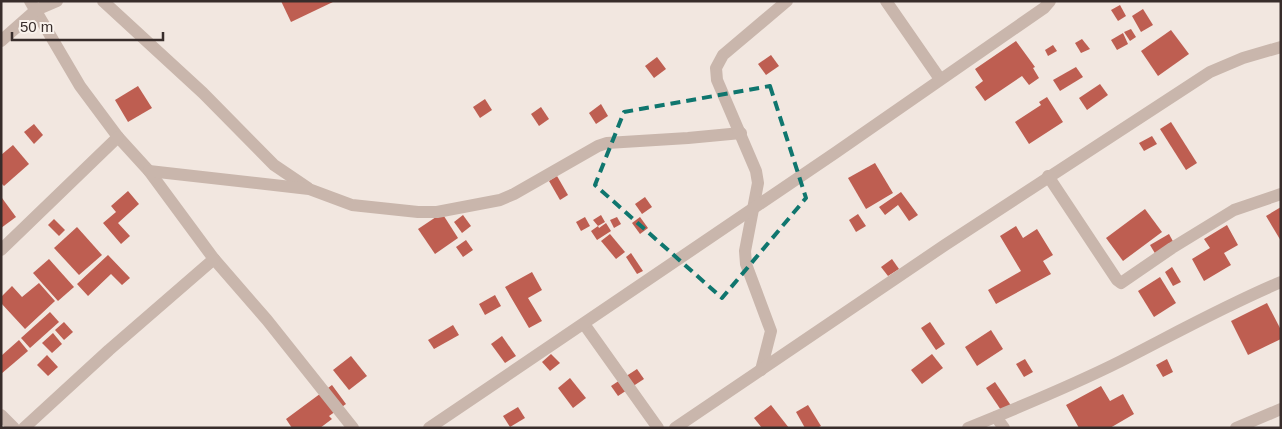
<svg xmlns="http://www.w3.org/2000/svg" width="1282" height="429" font-family="Arial,sans-serif">
<style>
.building{fill:#be5e51}
.lines{fill:none;stroke-linecap:round;stroke-linejoin:round}
.minor{stroke:#c9b6ac;stroke-width:12}
.marked{fill:none;stroke:#0f766e;stroke-width:4;stroke-dasharray:10 6;stroke-linejoin:round}
</style>
<rect width="100%" height="100%" fill="#f2e7e0"/>
<!-- building -->
<g class="building">
<path d="M281 1H335L291 22Z"/>
<path d="M1120 5 1126 16 1118 21 1111 10Z"/>
<path d="M1143 9 1153 25 1141 32 1132 16Z"/>
<path d="M1131 29 1136 37 1130 41 1124 32Z"/>
<path d="M1171 30 1189 54 1158 76 1141 51Z"/>
<path d="M1123 33 1128 44 1117 50 1111 40Z"/>
<path d="M1082 39 1090 49 1081 53 1075 43Z"/>
<path d="M1016 41 1035 67 1033 68 1039 78 1029 85 1022 76 985 101 975 87 983 81 975 69Z"/>
<path d="M1053 45 1057 51 1048 56 1045 50Z"/>
<path d="M771 55 779 66 766 75 758 64Z"/>
<path d="M657 57 666 69 654 78 645 66Z"/>
<path d="M1076 67 1083 77 1060 91 1053 80Z"/>
<path d="M1100 84 1108 95 1087 110 1079 98Z"/>
<path d="M138 86 152 108 128 122 115 100Z"/>
<path d="M1047 97 1063 122 1029 144 1015 122 1041 105 1039 102Z"/>
<path d="M485 99 492 110 480 118 473 107Z"/>
<path d="M601 104 608 116 596 124 589 113Z"/>
<path d="M541 107 549 119 539 126 531 114Z"/>
<path d="M1171 122 1197 163 1186 170 1160 129Z"/>
<path d="M34 124 43 135 34 144 24 132Z"/>
<path d="M1152 136 1157 144 1144 151 1139 143Z"/>
<path d="M13 145 29 164 4 186 1 183V155Z"/>
<path d="M875 163 893 193 866 209 848 178Z"/>
<path d="M557 176 568 195 560 200 549 181Z"/>
<path d="M128 191 139 204 118 223 130 236 121 244 103 223 116 212 111 206Z"/>
<path d="M901 192 918 215 909 221 898 205 885 215 879 207Z"/>
<path d="M645 197 652 207 642 214 635 204Z"/>
<path d="M1 198H2L16 217 1 228Z"/>
<path d="M1281 207V241L1266 216Z"/>
<path d="M1145 209 1162 232 1123 261 1106 238Z"/>
<path d="M442 213 458 238 435 254 418 229Z"/>
<path d="M858 214 866 226 856 232 849 220Z"/>
<path d="M463 215 471 226 462 233 454 222Z"/>
<path d="M601 215 605 222 598 226 599 228 606 223 611 231 597 240 591 231 598 226 593 220Z"/>
<path d="M585 217 590 226 581 231 576 222Z"/>
<path d="M617 217 621 224 614 228 610 220Z"/>
<path d="M640 217 648 228 640 234 632 223Z"/>
<path d="M54 219 65 230 59 236 48 225Z"/>
<path d="M1227 225 1238 245 1224 253 1231 265 1204 281 1192 259 1210 248 1204 239Z"/>
<path d="M1016 226 1023 238 1037 229 1053 255 1043 261 1051 274 996 304 988 290 1021 271 1000 236Z"/>
<path d="M77 227 102 255 79 275 54 248Z"/>
<path d="M610 234 625 252 616 259 601 241Z"/>
<path d="M1169 234 1175 245 1156 255 1150 245Z"/>
<path d="M466 240 473 250 463 257 456 247Z"/>
<path d="M631 253 643 271 637 274 626 257Z"/>
<path d="M108 255 130 278 122 285 111 274 88 296 77 284Z"/>
<path d="M49 259 74 287 58 301 33 273Z"/>
<path d="M892 259 899 269 888 276 881 267Z"/>
<path d="M1172 267 1181 282 1173 286 1165 272Z"/>
<path d="M532 272 542 290 528 298 542 321 529 328 505 287Z"/>
<path d="M1160 277 1176 303 1154 317 1138 291Z"/>
<path d="M39 283 55 301 25 329 1 303V297L12 286 22 297Z"/>
<path d="M495 295 501 306 485 315 479 304Z"/>
<path d="M1267 303 1281 330V339L1248 355 1231 321Z"/>
<path d="M50 312 59 322 30 348 21 338Z"/>
<path d="M64 322 73 332 64 340 55 330Z"/>
<path d="M930 322 945 344 936 350 921 328Z"/>
<path d="M453 325 459 335 434 349 428 340Z"/>
<path d="M991 330 1003 349 977 366 965 347Z"/>
<path d="M53 333 62 344 52 353 42 343Z"/>
<path d="M502 336 516 356 505 363 491 344Z"/>
<path d="M19 340 28 351 1 374V356Z"/>
<path d="M551 354 560 363 550 371 542 362Z"/>
<path d="M932 354 943 368 922 384 911 370Z"/>
<path d="M47 355 58 367 48 376 37 365Z"/>
<path d="M351 356 367 376 349 390 333 370Z"/>
<path d="M1025 359 1033 372 1024 377 1016 364Z"/>
<path d="M1167 359 1173 372 1163 377 1156 365Z"/>
<path d="M637 369 644 379 618 396 611 386Z"/>
<path d="M570 378 586 398 573 408 558 388Z"/>
<path d="M995 382 1014 410 1005 416 986 388Z"/>
<path d="M332 385 346 404 329 416 332 419 320 428H292L286 419Z"/>
<path d="M1101 386 1110 401 1123 394 1134 414 1110 428H1079L1066 405Z"/>
<path d="M771 405 789 428H762L754 418Z"/>
<path d="M808 405 821 426 817 428H805L796 412Z"/>
<path d="M518 407 525 418 510 427 503 416Z"/>
</g>
<g class="lines">
<!-- minor -->
<g class="minor">
<path d="M30 1 80 86 118 137 149 171 214 259 267 320 353 428"/>
<path d="M103 1 203 93 274 165 308 188"/>
<path d="M886 1 940 79"/>
<path d="M1 41 36 10 57 1"/>
<path d="M149 171 309 189 352 205 418 212H437L500 200 514 194 598 146 607 143 688 138 741 133"/>
<path d="M1048 176 1117 280 1121 283 1172 248 1234 210 1281 194"/>
<path d="M1 250 118 137"/>
<path d="M584 324 658 428"/>
<path d="M761 370 771 331 746 264 745 251 758 183 756 171 717 80 716 68 723 55 787 1"/>
<path d="M1 415 14 428"/>
<path d="M996 417 1004 428"/>
<path d="M24 428 109 350 214 259"/>
<path d="M429 428 835 153 1044 8 1050 1"/>
<path d="M675 428 945 245 1210 72 1243 58 1281 47"/>
<path d="M968 428C1020 407 1071 386 1121 361 1174 334 1226 305 1281 282"/>
<path d="M1236 428 1281 409"/>
</g>
</g>
<!-- marked area -->
<path class="marked" d="M770 86 806 198 722 298 595 185 624 112Z"/>
<!-- border -->
<rect width="1282" height="429" fill="none" stroke="#382d2b" stroke-width="5"/>
<!-- scale -->
<path d="M12 32v8h151v-8" fill="none" stroke="#382d2b" stroke-width="2.5"/>
<text x="20" y="32" font-size="15" fill="#382d2b" stroke="#f9f2ec" stroke-width="4" paint-order="stroke">50 m</text>
</svg>
